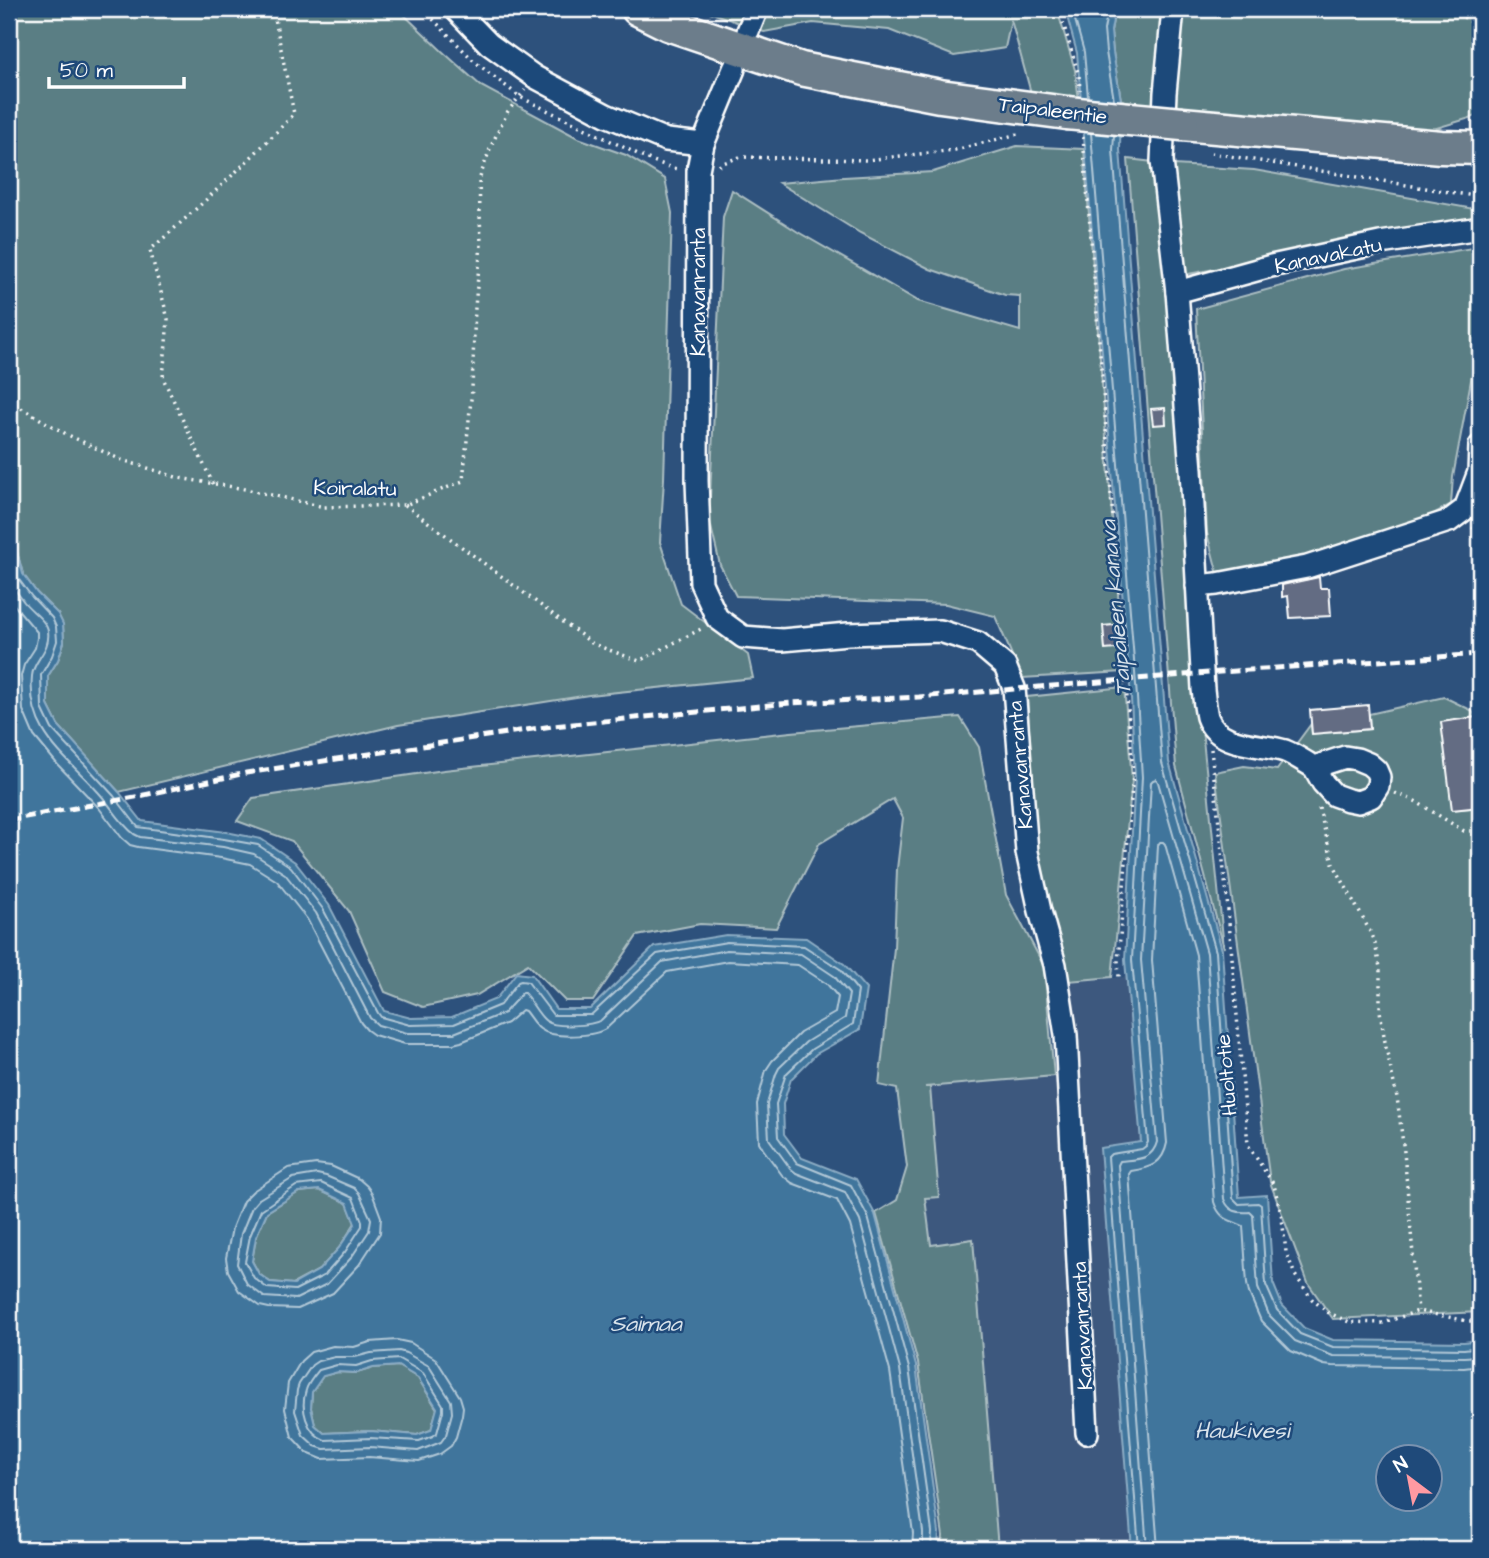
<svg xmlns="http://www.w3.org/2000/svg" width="1489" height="1558" font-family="'Architects Daughter',sans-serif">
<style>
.built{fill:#3d597e}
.green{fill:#5a7e84;stroke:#acbec2;stroke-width:2}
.water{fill:#3f759c;stroke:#8cacc4;stroke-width:2;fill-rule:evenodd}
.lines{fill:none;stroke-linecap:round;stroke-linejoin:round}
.shore{stroke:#b2c8d7;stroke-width:2}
.building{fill:#636c83;stroke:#fff;stroke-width:2}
.minor-casing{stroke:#fff;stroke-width:26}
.highway-casing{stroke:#fff;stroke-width:37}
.path{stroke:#fff;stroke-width:3.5;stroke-dasharray:2 5;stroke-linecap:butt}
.minor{stroke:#1f4a7a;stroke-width:21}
.highway{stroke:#6c7d8b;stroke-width:32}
.rail{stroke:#fff;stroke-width:5;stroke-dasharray:10 5;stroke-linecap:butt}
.highway-bridge-casing{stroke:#fff;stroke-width:37;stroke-linecap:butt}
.highway-bridge{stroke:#6c7d8b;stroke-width:32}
.labels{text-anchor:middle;stroke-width:5;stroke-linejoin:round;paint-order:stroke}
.street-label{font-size:21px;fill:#fff;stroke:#1f4a7a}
.water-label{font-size:23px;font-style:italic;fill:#d9e3eb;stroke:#1f4a7a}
</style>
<rect width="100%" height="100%" fill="#2d517c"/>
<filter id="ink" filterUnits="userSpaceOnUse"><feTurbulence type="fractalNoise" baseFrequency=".0143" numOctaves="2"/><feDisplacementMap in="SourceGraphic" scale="14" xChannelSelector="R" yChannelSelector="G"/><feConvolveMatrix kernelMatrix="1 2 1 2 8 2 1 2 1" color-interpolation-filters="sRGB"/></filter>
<g filter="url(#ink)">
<!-- built -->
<path class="built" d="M1127 977 1141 1143 1100 1149 1132 1549H998L972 1239 931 1245 925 1198 939 1196 930 1087 1054 1076 1053 983Z"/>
<!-- green -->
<g class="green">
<path d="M9 9H398L442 51 481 86 578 138 626 155 665 179 672 213 664 479 660 542 681 604 748 655 753 678 589 695 398 725 119 792 58 725 48 705V676L58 660 64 642 63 625 58 614 37 593 23 574 17 552V537L9 519Z"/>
<path d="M701 9H1057L1075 70 1079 100 1031 93 1011 20 1005 48 954 56 889 30 813 23 764 32Z"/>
<path d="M1115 9H1480V115L1430 130 1367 128 1159 107 1121 100 1113 52 1111 31Z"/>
<path d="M1017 146 1084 149 1124 672 1022 678 995 616 946 604 736 596 720 565 709 518 723 217 732 190 798 232 918 301 1020 331V296L1005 295 930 269 860 233 779 183 844 177 933 172Z"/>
<path d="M1128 159 1153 162 1167 280 1198 689 1224 948 1176 766Z"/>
<path d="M1174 165 1254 170 1480 210V219L1183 275Z"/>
<path d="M1472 248 1480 259V332L1453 477 1451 504 1419 522 1258 570 1218 575 1207 533 1196 309 1344 269Z"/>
<path d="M1124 687 1132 780 1112 977 1069 981 1039 875 1027 697Z"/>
<path d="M1444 697 1471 710 1477 717 1442 722 1453 810 1480 807V1312L1333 1319 1308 1283 1270 1182 1215 772 1244 766 1277 770 1311 724 1312 734 1370 729 1369 714Z"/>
<path d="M960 717 979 747 1006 895 1044 966 1054 1076 925 1087H930L939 1197 925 1198 931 1245 973 1239 998 1549H942L943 1536 918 1363 876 1213 897 1200 907 1167 897 1089 879 1085 894 948 897 869 903 818 893 799 819 844 776 928 700 924 637 936 593 1001H565L528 964 477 995 423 1007 385 992 349 911 292 841 237 821 253 798 444 770 791 732Z"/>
<path d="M319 1190 347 1203 355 1223 339 1248 319 1270 293 1284 270 1282 259 1274 252 1261 256 1237 267 1212 299 1192Z"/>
<path d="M398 1366 418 1378 437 1409 431 1430 417 1435 370 1431 324 1433 315 1425 311 1408 312 1392 323 1376 338 1372 357 1373 373 1368Z"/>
</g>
<!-- water -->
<g class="water">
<path d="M1065 9H1115L1111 31 1113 52 1121 100 1120 150 1169 762 1222 950 1239 1197 1267 1195 1273 1283 1282 1305 1304 1328 1333 1340 1464 1342 1480 1340V1549H1132L1100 1148 1141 1142 1125 960 1135 777 1131 698 1077 53ZM1388 1456H1430V1498H1388Z"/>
<path d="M9 519 17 537V552L23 574 37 593 58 614 63 624 64 642 58 660 48 676V705L58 725 119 792 142 821 226 832 261 839 295 862 329 905 384 1011 411 1018 452 1017 496 999 516 973 532 975 556 1009H590L654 947 726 935 806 938 844 964 866 989 860 1029 816 1054 791 1079 783 1104 784 1134 802 1158 856 1179 875 1214 916 1366 939 1532 938 1549H9ZM319 1190 347 1203 355 1224 339 1248 319 1270 294 1284 270 1282 259 1274 252 1261 256 1237 267 1212 299 1192ZM398 1366 418 1378 437 1408 431 1430 417 1435 370 1431 324 1433 315 1425 311 1408 312 1392 323 1376 338 1372 357 1373 373 1368Z"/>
</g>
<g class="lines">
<!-- shore -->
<g class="shore">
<path d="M1072 9 1084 52 1088 97"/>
<path d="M1108 9 1104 30 1106 52 1114 100"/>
<path d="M1091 133 1137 697 1142 777 1132 960 1148 1142 1146 1146 1142 1149 1111 1154 1108 1157 1139 1549"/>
<path d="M1114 135 1113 150 1162 763 1216 952 1233 1198 1239 1204 1258 1203 1261 1205 1266 1285 1277 1310 1300 1334 1333 1347 1464 1349 1480 1347"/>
<path d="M9 535 10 539 11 553 17 577 32 597 52 618 56 627 57 641 52 656 41 675 42 708 52 729 114 796 138 827 224 839 258 845 291 867 323 909 378 1013 381 1017 410 1025 454 1024 500 1005 518 982 521 981 528 982 553 1015H591L657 954 727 942 804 946 840 969 858 991 853 1024 812 1049 786 1074 776 1104 778 1137 797 1163 851 1185 868 1217 909 1368 932 1532 931 1549"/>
<path d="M9 580C13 588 19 595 24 602 31 611 46 620 48 631 51 651 33 660 32 676 27 733 65 755 99 793 111 806 120 823 134 834L140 837 223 847 254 854 285 874 316 913 370 1018 378 1025 407 1033H454L504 1013 523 992 525 994C532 1002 538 1015 546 1021 555 1028 592 1026 601 1020L662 962 727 950 801 954 834 976 849 994 845 1018 806 1042 779 1068 776 1074 767 1104 769 1139 790 1168 796 1173 845 1192 860 1221 900 1369 923 1532V1549"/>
<path d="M9 599 37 632V638L35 648 24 665 21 676 23 710 34 736 58 765 99 808 122 838 130 845 138 847 221 858 250 864 277 881 307 919 361 1023 367 1030 374 1035 405 1044H453L461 1042 507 1023 522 1010 525 1011C530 1017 534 1025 540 1029 553 1039 594 1037 607 1028L667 972 728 961 798 965 827 984 838 997 835 1013 800 1033 772 1061 766 1070 757 1104 759 1142 763 1149 782 1175 792 1183 837 1200 850 1225 890 1371 913 1533 912 1549"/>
<path d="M316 1164 331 1166 359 1179 367 1186 372 1193 381 1217 380 1233 359 1265 333 1293 298 1309 269 1308 260 1306 239 1291 228 1271 226 1258 232 1228 243 1201 253 1191 288 1168Z"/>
<path d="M317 1174 326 1176 354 1188 359 1193 371 1219 369 1231 351 1258 327 1284 296 1299 264 1297 247 1284 237 1264 241 1234 252 1207 259 1199 293 1178Z"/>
<path d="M321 1183 353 1198 362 1221V1226L345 1252 325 1275 295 1290 267 1288 254 1278 245 1262 250 1236 261 1210 296 1186Z"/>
<path d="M397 1340 411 1343 436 1359 460 1397 463 1407 462 1415 456 1437 451 1446 440 1454 419 1461 369 1457 322 1459 307 1453 292 1437 285 1409 288 1383 301 1361 311 1352 333 1346 354 1347 370 1342Z"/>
<path d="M399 1351 406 1353 429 1366 451 1401 452 1413 446 1435 441 1442 418 1451 370 1447 324 1449 315 1446 303 1435 295 1411 297 1390 299 1384 312 1365 318 1361 335 1357H355L371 1353Z"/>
<path d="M399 1359 423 1373 443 1405V1411L437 1433 433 1436 419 1441 370 1438 325 1440C306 1433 300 1408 306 1390 308 1383 314 1376 319 1370L337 1365 356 1366 372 1361Z"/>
<path d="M1147 1549 1118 1165 1120 1161C1136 1159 1152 1161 1157 1142L1141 960 1151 782 1153 780 1156 779 1158 782 1207 953 1224 1199C1229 1212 1238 1213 1250 1212L1253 1215 1258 1288 1269 1315 1295 1341 1333 1356 1464 1357 1480 1356"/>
<path d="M1158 1549 1129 1174 1131 1171C1150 1168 1163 1164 1167 1143L1152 960 1158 845 1160 842H1163L1165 844 1196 955 1214 1202C1220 1220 1229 1219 1243 1226L1247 1284 1249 1293 1261 1321 1291 1351 1324 1365 1332 1366 1464 1368 1480 1366"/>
</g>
</g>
<!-- building -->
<g class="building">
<path d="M1165 408 1166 424 1153 425 1151 409Z"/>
<path d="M1319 577 1320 588H1329L1331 616 1290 618 1288 596 1282 597V585Z"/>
<path d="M1124 624 1126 648 1105 650 1103 626Z"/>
<path d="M1368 705 1370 729 1312 734 1310 710Z"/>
<path d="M1477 717 1480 741V807L1452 810 1441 722Z"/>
</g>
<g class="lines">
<defs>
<g id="minor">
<path d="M455 9 489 44 535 77 606 115 666 140 703 144"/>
<path d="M1173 9 1165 93 1162 161 1177 292 1191 470 1203 689C1204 698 1205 708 1207 717 1218 748 1260 743 1285 751 1295 755 1305 762 1314 767L1345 757 1357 759 1369 764 1376 770 1379 777 1378 786 1371 797 1358 802 1348 800 1334 795 1323 783 1314 767"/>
<path d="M748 31 757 9"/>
<path d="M734 69 703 144 698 170 697 481 701 583 717 618 743 637 782 640 848 634 940 631 978 643 1005 666 1014 688 1027 852 1040 911 1055 965 1066 1035 1087 1433"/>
<path d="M1177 292 1271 266 1380 243 1480 228"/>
<path d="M1197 586 1217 584 1307 567 1449 521 1465 509 1479 472 1480 446"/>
</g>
<g id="highway">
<path d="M638 9 668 24 801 69 940 96 1067 113"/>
<path d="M1182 124 1441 147 1480 148"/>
</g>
</defs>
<!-- minor casing -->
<use href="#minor" class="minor-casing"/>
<!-- highway casing -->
<use href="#highway" class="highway-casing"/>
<!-- path -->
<g class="path">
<path d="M423 9 475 62 520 97 648 159 672 168 678 169"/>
<path d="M1059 9 1079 76 1080 91"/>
<path d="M1452 9 1480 28"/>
<path d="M1083 137 1133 774 1118 962 1119 977"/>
<path d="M1211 153 1480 197"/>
<path d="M719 166 723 163 740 157 866 160 955 150 1022 133"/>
<path d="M9 401 66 434 119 459 179 478 245 489 324 507 405 505 463 481 472 389 475 307 481 245 479 180 491 146 508 111 525 90"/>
<path d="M213 484 163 378 168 319 150 250C200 206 248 162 294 114L273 9"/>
<path d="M405 505 593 644 639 661 701 629"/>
<path d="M1473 527 1480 544"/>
<path d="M1211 749 1227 899 1248 1145 1274 1185 1282 1218 1286 1252 1295 1275 1312 1299 1327 1312 1349 1322 1383 1323 1418 1311 1468 1321H1480"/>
<path d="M1395 793 1415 801 1464 831H1480"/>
<path d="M1319 808 1333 863 1374 939 1380 967V1011L1386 1048 1397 1097 1404 1152 1418 1311"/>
</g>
<!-- minor -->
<use href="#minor" class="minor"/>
<!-- highway -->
<use href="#highway" class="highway"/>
<!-- rail -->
<path class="rail" d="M9 820 135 797 246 773 552 726 791 703 919 697 1220 672 1480 654"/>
<defs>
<path id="highway-bridge" d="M1067 113 1182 124"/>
</defs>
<!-- highway-bridge casing -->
<use href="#highway-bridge" class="highway-bridge-casing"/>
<!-- highway-bridge -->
<use href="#highway-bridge" class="highway-bridge"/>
</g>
</g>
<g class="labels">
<!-- street labels -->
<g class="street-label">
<text transform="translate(1053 110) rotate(7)" y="7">Taipaleentie</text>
<text transform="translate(1328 255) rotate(-12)" y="7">Kanavakatu</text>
<text transform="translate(698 292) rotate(-90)" y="7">Kanavanranta</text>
<text transform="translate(355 488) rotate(1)" y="7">Koiralatu</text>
<text transform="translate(1020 765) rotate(-95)" y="7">Kanavanranta</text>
<text transform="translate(1226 1075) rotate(-95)" y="7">Huoltotie</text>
<text transform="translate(1082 1326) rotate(-93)" y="7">Kanavanranta</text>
</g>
<!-- water labels -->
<g class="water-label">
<text transform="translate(1115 608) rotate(-95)" y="8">Taipaleen kanava</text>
<text x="646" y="1331">Saimaa</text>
<text x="1242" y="1438">Haukivesi</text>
</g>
</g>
<!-- margin -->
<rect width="1489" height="1558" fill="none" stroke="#1f4a7a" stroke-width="35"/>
<rect x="18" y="18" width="1454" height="1523" fill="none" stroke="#fff" stroke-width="2.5" filter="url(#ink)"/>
<!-- north arrow -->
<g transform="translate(1409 1478) rotate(328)"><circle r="33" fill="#1f4a7a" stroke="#7992af" stroke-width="2"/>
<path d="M0-5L12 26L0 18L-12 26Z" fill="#ff9aa2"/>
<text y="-10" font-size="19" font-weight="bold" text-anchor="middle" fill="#ffffff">N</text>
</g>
<!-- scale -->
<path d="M49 77v10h135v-10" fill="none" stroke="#ffffff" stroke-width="3.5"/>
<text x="60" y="77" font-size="21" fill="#ffffff" stroke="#1f4a7a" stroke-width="5" paint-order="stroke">50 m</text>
</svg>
